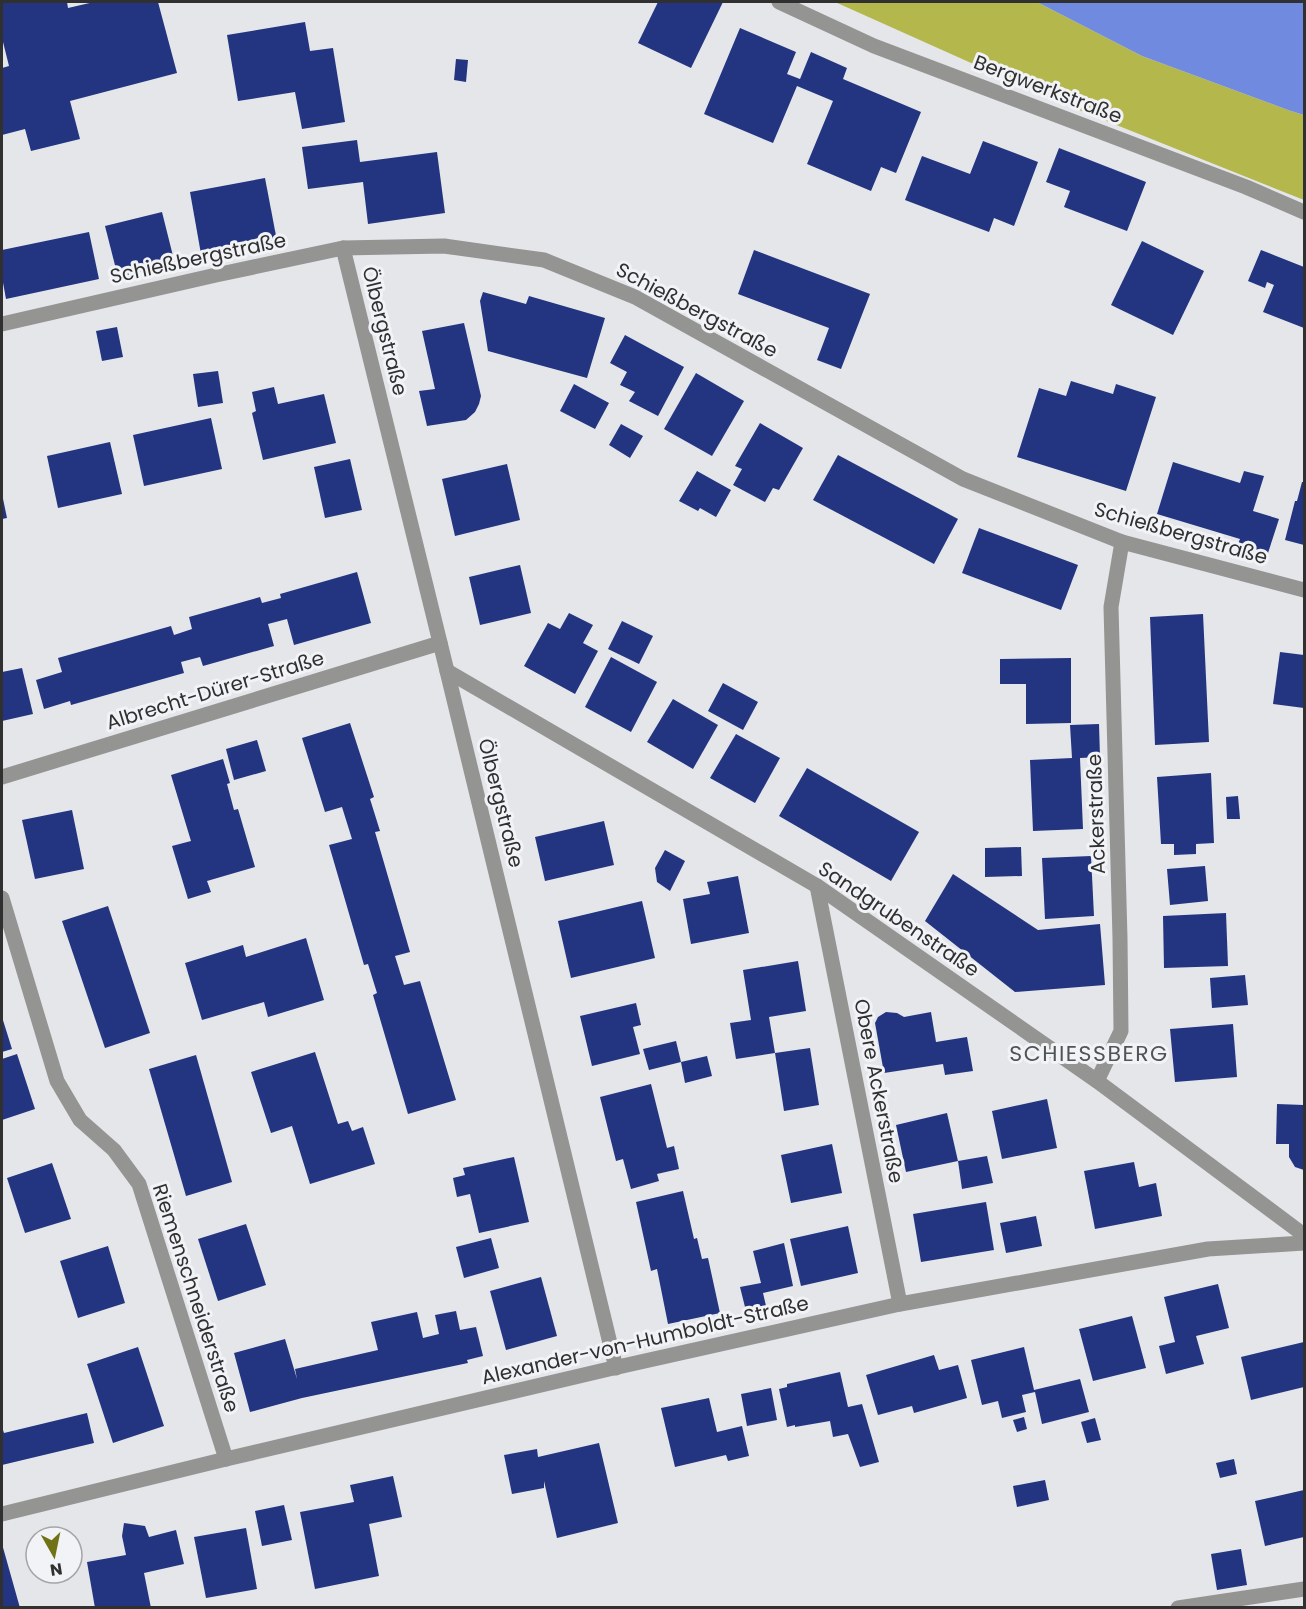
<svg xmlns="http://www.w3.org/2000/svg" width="1306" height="1609" font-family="Poppins,sans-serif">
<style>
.forest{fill:#b4b74c}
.water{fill:#6f8ade}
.building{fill:#233580}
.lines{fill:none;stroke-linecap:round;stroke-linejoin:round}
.minor{stroke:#949492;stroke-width:15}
.labels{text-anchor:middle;stroke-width:6;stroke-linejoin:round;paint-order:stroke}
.street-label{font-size:20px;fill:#303031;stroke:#f1f3f6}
.quarter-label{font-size:22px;letter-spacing:1.5px;fill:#525356;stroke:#f1f3f6}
</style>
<rect width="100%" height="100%" fill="#e4e6e9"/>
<!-- forest -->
<path class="forest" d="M835 2H1037L1142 56 1288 110 1304 115V200L1049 98Z"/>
<!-- water -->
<path class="water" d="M1037 2H1304V115L1288 110 1142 56Z"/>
<!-- building -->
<g class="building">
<path d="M2 2H67L68 8 94 2H158L177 73 70 101 80 139 31 151 25 129 2 135V68L9 66 2 38Z"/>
<path d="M658 2H723L691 68 638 43Z"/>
<path d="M305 22 310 51 333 48 345 122 302 129 295 92 238 101 227 35Z"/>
<path d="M740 28 796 52 787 74 800 79 811 52 847 68 843 79 921 112 896 173 881 167 871 191 807 164 833 101 797 86 773 143 704 114Z"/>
<path d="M456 59 468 60 466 82 454 80Z"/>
<path d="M357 140 360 162 437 152 445 213 368 224 363 182 308 189 302 147Z"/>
<path d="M983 141 1038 162 1014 226 994 218 989 232 905 200 922 156 970 174Z"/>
<path d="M1059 148 1146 182 1127 231 1064 207 1070 191 1046 182Z"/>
<path d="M265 178 277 241 201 254 190 192Z"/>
<path d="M162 212 175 264 118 277 105 226Z"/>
<path d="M89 232 99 279 6 299 2 277V250Z"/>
<path d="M1142 241 1204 271 1173 335 1111 305Z"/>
<path d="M754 250 870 294 841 369 817 360 829 328 738 294Z"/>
<path d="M1261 250 1304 267V328L1263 312 1274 285 1267 282 1265 288 1248 281Z"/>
<path d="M483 292 526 304 529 296 605 318 587 378 488 351 480 301Z"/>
<path d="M464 323 481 396 479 404 475 412 466 420 427 426 419 391 435 389 422 331Z"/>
<path d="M117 327 123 357 102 361 96 331Z"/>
<path d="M625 335 684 367 658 416 629 401 635 392 620 385 627 372 610 363Z"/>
<path d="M218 371 223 403 198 407 193 374Z"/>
<path d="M696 373 744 401 712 456 664 429Z"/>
<path d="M1071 381 1113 394 1116 384 1156 397 1126 491 1017 457 1039 388 1066 396Z"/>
<path d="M574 384 609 403 595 429 560 411Z"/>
<path d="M274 387 278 404 324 394 336 443 263 460 252 413 256 411 252 392Z"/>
<path d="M211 418 222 469 144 486 133 435Z"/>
<path d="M760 423 803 448 779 490 773 488 765 502 733 485 742 469 735 466Z"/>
<path d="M621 424 643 436 630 458 609 445Z"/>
<path d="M110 442 122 494 58 508 47 456Z"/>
<path d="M838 455 958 519 934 564 813 500Z"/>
<path d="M350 459 362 510 325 518 314 467Z"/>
<path d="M1173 462 1240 483 1244 471 1264 476 1253 511 1279 519 1268 553 1238 544 1240 539 1157 514Z"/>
<path d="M507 464 520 520 455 536 442 479Z"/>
<path d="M697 471 731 490 716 517 700 508 698 511 679 501Z"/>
<path d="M1302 482H1304V545L1285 540 1295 501H1297Z"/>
<path d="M2 494 7 518 2 519Z"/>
<path d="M979 528 1078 565 1061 610 962 573Z"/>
<path d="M520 565 531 613 480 625 469 577Z"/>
<path d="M357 572 371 623 294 645 287 619 268 624 274 646 203 666 200 657 181 662 184 673 71 705 70 701 44 709 36 680 62 672 58 658 171 626 174 635 192 629 189 617 260 597 262 603 281 598 280 594Z"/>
<path d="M569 613 593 625 583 643 598 651 575 694 524 666 548 623 560 629Z"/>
<path d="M1203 614 1209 742 1155 745 1150 617Z"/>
<path d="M622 621 653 636 639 664 608 649Z"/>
<path d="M1280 652 1304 655V708L1273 704Z"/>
<path d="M611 657 657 682 631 732 585 707Z"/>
<path d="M1071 658V723L1026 724V684H1000V659Z"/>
<path d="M22 668 33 714 2 721V672Z"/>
<path d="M723 683 758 702 743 730 708 711Z"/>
<path d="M673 699 718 725 693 769 647 742Z"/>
<path d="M350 723 374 797 370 799 380 831 375 832 410 952 395 956 404 985 420 981 456 1100 408 1114 373 995 377 993 368 964 364 965 329 845 352 839 342 807 325 812 302 738Z"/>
<path d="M1099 724 1100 757 1080 758 1083 829 1033 831 1030 760 1072 758 1070 725Z"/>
<path d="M736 734 780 758 755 803 710 778Z"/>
<path d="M257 740 266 771 234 780 226 749Z"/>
<path d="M223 759 230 783 227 784 234 810 238 809 255 867 207 881 211 892 188 899 172 846 191 841 171 775Z"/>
<path d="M807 768 919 832 891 881 779 816Z"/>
<path d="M1211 773 1214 843 1196 844V854L1174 855V844H1161L1157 777Z"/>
<path d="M1238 796 1240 819H1227L1226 797Z"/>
<path d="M72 810 84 869 35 879 22 820Z"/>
<path d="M604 821 614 865 545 881 535 837Z"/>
<path d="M1021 847 1022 876 985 877V848Z"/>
<path d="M665 850 685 861 670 891 657 882 655 868Z"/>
<path d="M1091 856 1094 916 1045 919 1042 858Z"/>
<path d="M1205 866 1208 901 1170 905 1167 869Z"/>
<path d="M953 874 1038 930 1100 924 1105 985 1015 992 925 921Z"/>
<path d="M738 876 749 933 691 944 683 899 710 894 707 882Z"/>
<path d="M642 901 655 958 571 978 558 921Z"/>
<path d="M108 906 150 1033 105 1048 62 921Z"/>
<path d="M1226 913 1228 966 1164 968 1163 916Z"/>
<path d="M306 938 324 1000 268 1017 264 1002 202 1020 185 963 243 945 246 957Z"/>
<path d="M798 961 806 1011 769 1017 775 1053 810 1048 819 1105 784 1111 775 1053 736 1059 730 1023 751 1020 743 970Z"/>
<path d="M1245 975 1248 1005 1212 1008 1210 978Z"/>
<path d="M636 1003 641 1025 633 1027 640 1054 592 1066 580 1016Z"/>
<path d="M886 1012 897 1013 904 1017 931 1012 936 1042 967 1037 973 1071 945 1075 943 1064 884 1073 875 1023 878 1017Z"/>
<path d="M2 1017 12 1049 2 1052Z"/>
<path d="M1233 1024 1237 1077 1175 1082 1170 1029Z"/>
<path d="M676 1041 681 1062 649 1070 643 1049Z"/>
<path d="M315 1052 338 1124 348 1121 352 1131 363 1127 375 1164 310 1184 292 1126 271 1133 251 1072Z"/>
<path d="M17 1054 35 1109 2 1120V1059Z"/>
<path d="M196 1055 232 1182 186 1196 149 1069Z"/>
<path d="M707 1056 712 1076 685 1083 681 1062Z"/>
<path d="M651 1084 667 1148 674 1146 679 1169 657 1174 659 1181 631 1189 623 1159 616 1161 600 1097Z"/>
<path d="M1047 1099 1057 1148 1002 1159 992 1111Z"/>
<path d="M1277 1104 1304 1105V1170L1295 1167 1289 1157V1144H1276Z"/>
<path d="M947 1113 958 1161 906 1172 896 1125Z"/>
<path d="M832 1144 842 1193 791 1203 781 1155Z"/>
<path d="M987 1156 993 1183 962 1189 958 1161Z"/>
<path d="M514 1157 529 1222 479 1233 470 1194 457 1197 453 1178 465 1175 463 1168Z"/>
<path d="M1134 1162 1139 1187 1156 1183 1162 1216 1095 1229 1084 1171Z"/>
<path d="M52 1163 71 1219 25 1233 7 1178Z"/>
<path d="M683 1191 694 1239 697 1238 702 1259 708 1258 720 1313 668 1324 657 1269 651 1271 636 1202Z"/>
<path d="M986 1202 994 1250 921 1262 913 1214Z"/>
<path d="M1036 1216 1042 1246 1006 1253 1000 1223Z"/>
<path d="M246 1224 266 1285 218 1301 198 1239Z"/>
<path d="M848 1226 858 1273 801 1286 790 1239Z"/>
<path d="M491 1238 499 1268 464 1278 456 1247Z"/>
<path d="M784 1243 793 1286 763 1293 766 1306 746 1311 740 1287 761 1283 753 1251Z"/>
<path d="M108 1246 125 1303 78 1318 60 1261Z"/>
<path d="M541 1277 557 1336 506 1350 490 1291Z"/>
<path d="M1218 1284 1229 1328 1196 1336 1204 1364 1166 1374 1159 1346 1175 1342 1164 1297Z"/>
<path d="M456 1311 460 1330 476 1327 483 1356 467 1360 468 1363 302 1398 250 1412 234 1353 285 1339 297 1379 295 1369 378 1350 371 1322 417 1312 423 1338 439 1334 435 1315Z"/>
<path d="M1132 1316 1146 1368 1093 1381 1079 1329Z"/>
<path d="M1304 1342V1387L1251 1400 1241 1357Z"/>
<path d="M138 1347 164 1426 113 1443 87 1364Z"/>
<path d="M1024 1347 1034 1390 1080 1379 1089 1412 1042 1424 1035 1392 1022 1395 1026 1412 1002 1418 998 1401 982 1405 971 1360Z"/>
<path d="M934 1355 939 1370 958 1365 967 1398 914 1413 912 1406 878 1415 866 1375Z"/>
<path d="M840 1372 848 1407 862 1404 879 1462 860 1467 848 1434 833 1437 830 1421 795 1427V1425L787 1427 779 1389 787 1387V1384Z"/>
<path d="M771 1388 777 1420 747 1426 741 1394Z"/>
<path d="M709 1398 717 1432 742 1426 749 1456 728 1461 726 1455 675 1467 661 1408Z"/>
<path d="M87 1413 94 1443 2 1465V1427L4 1433Z"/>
<path d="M1024 1417 1027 1429 1017 1432 1013 1420Z"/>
<path d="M1095 1418 1101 1440 1087 1443 1081 1422Z"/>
<path d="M599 1443 618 1523 557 1538 544 1481V1488L512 1494 504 1455 537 1449 538 1457Z"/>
<path d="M1234 1459 1237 1474 1220 1478 1216 1463Z"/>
<path d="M393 1476 402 1517 369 1524 379 1576 315 1589 300 1512 354 1502 350 1485Z"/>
<path d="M1045 1480 1049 1500 1017 1507 1013 1486Z"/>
<path d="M1304 1490V1537L1265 1546 1255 1501Z"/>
<path d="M284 1505 292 1540 262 1546 255 1511Z"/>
<path d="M124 1523 145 1526 149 1537 176 1530 184 1564 144 1573 151 1608H95L87 1562 126 1555 122 1536Z"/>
<path d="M246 1528 257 1589 206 1598 194 1537Z"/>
<path d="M2 1544 20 1608H2Z"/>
<path d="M1241 1549 1247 1585 1217 1590 1211 1554Z"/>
</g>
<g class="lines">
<!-- minor -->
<g class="minor">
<path d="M779 2 874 46 1246 187 1304 212"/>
<path d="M343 248 447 671 616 1368"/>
<path d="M2 324 216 275 343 248 444 246 544 260 635 297 963 479 1122 542 1304 590"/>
<path d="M447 671 817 886 1097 1081 1304 1235"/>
<path d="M2 777 440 643"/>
<path d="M817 886 900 1304"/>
<path d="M2 898 57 1081 80 1120 114 1150 139 1184 226 1459"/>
<path d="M1097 1081 1121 1031 1120 938 1111 607 1122 542"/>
<path d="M2 1514 226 1459 609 1369 900 1304 1208 1249 1304 1243"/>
<path d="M1178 1608 1304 1589"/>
</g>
</g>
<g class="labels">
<!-- street labels -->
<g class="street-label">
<text transform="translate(1048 89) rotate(21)" y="7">Bergwerkstraße</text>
<text transform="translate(198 258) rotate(-12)" y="7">Schießbergstraße</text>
<text transform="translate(697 310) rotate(28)" y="7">Schießbergstraße</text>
<text transform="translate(385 331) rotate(76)" y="7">Ölbergstraße</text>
<text transform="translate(1181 533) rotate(16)" y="7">Schießbergstraße</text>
<text transform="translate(215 690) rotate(-17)" y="7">Albrecht-Dürer-Straße</text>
<text transform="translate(501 803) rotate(76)" y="7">Ölbergstraße</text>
<text transform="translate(1096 814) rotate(-92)" y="7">Ackerstraße</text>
<text transform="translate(899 919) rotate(34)" y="7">Sandgrubenstraße</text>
<text transform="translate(879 1091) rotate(79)" y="7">Obere Ackerstraße</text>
<text transform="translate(196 1298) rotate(72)" y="7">Riemenschneiderstraße</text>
<text transform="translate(645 1340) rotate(-13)" y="7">Alexander-von-Humboldt-Straße</text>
</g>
<!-- quarter labels -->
<g class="quarter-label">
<text x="1089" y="1061">SCHIESSBERG</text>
</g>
</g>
<!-- border -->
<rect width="1306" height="1609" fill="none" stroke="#303031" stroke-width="6"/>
<!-- north arrow -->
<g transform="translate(54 1555) rotate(171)"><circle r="28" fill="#f1f3f6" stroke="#a4a5a7" stroke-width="1.5"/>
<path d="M0-4.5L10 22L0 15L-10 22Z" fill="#717217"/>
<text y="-9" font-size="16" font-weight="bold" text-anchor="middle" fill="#303031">N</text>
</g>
</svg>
